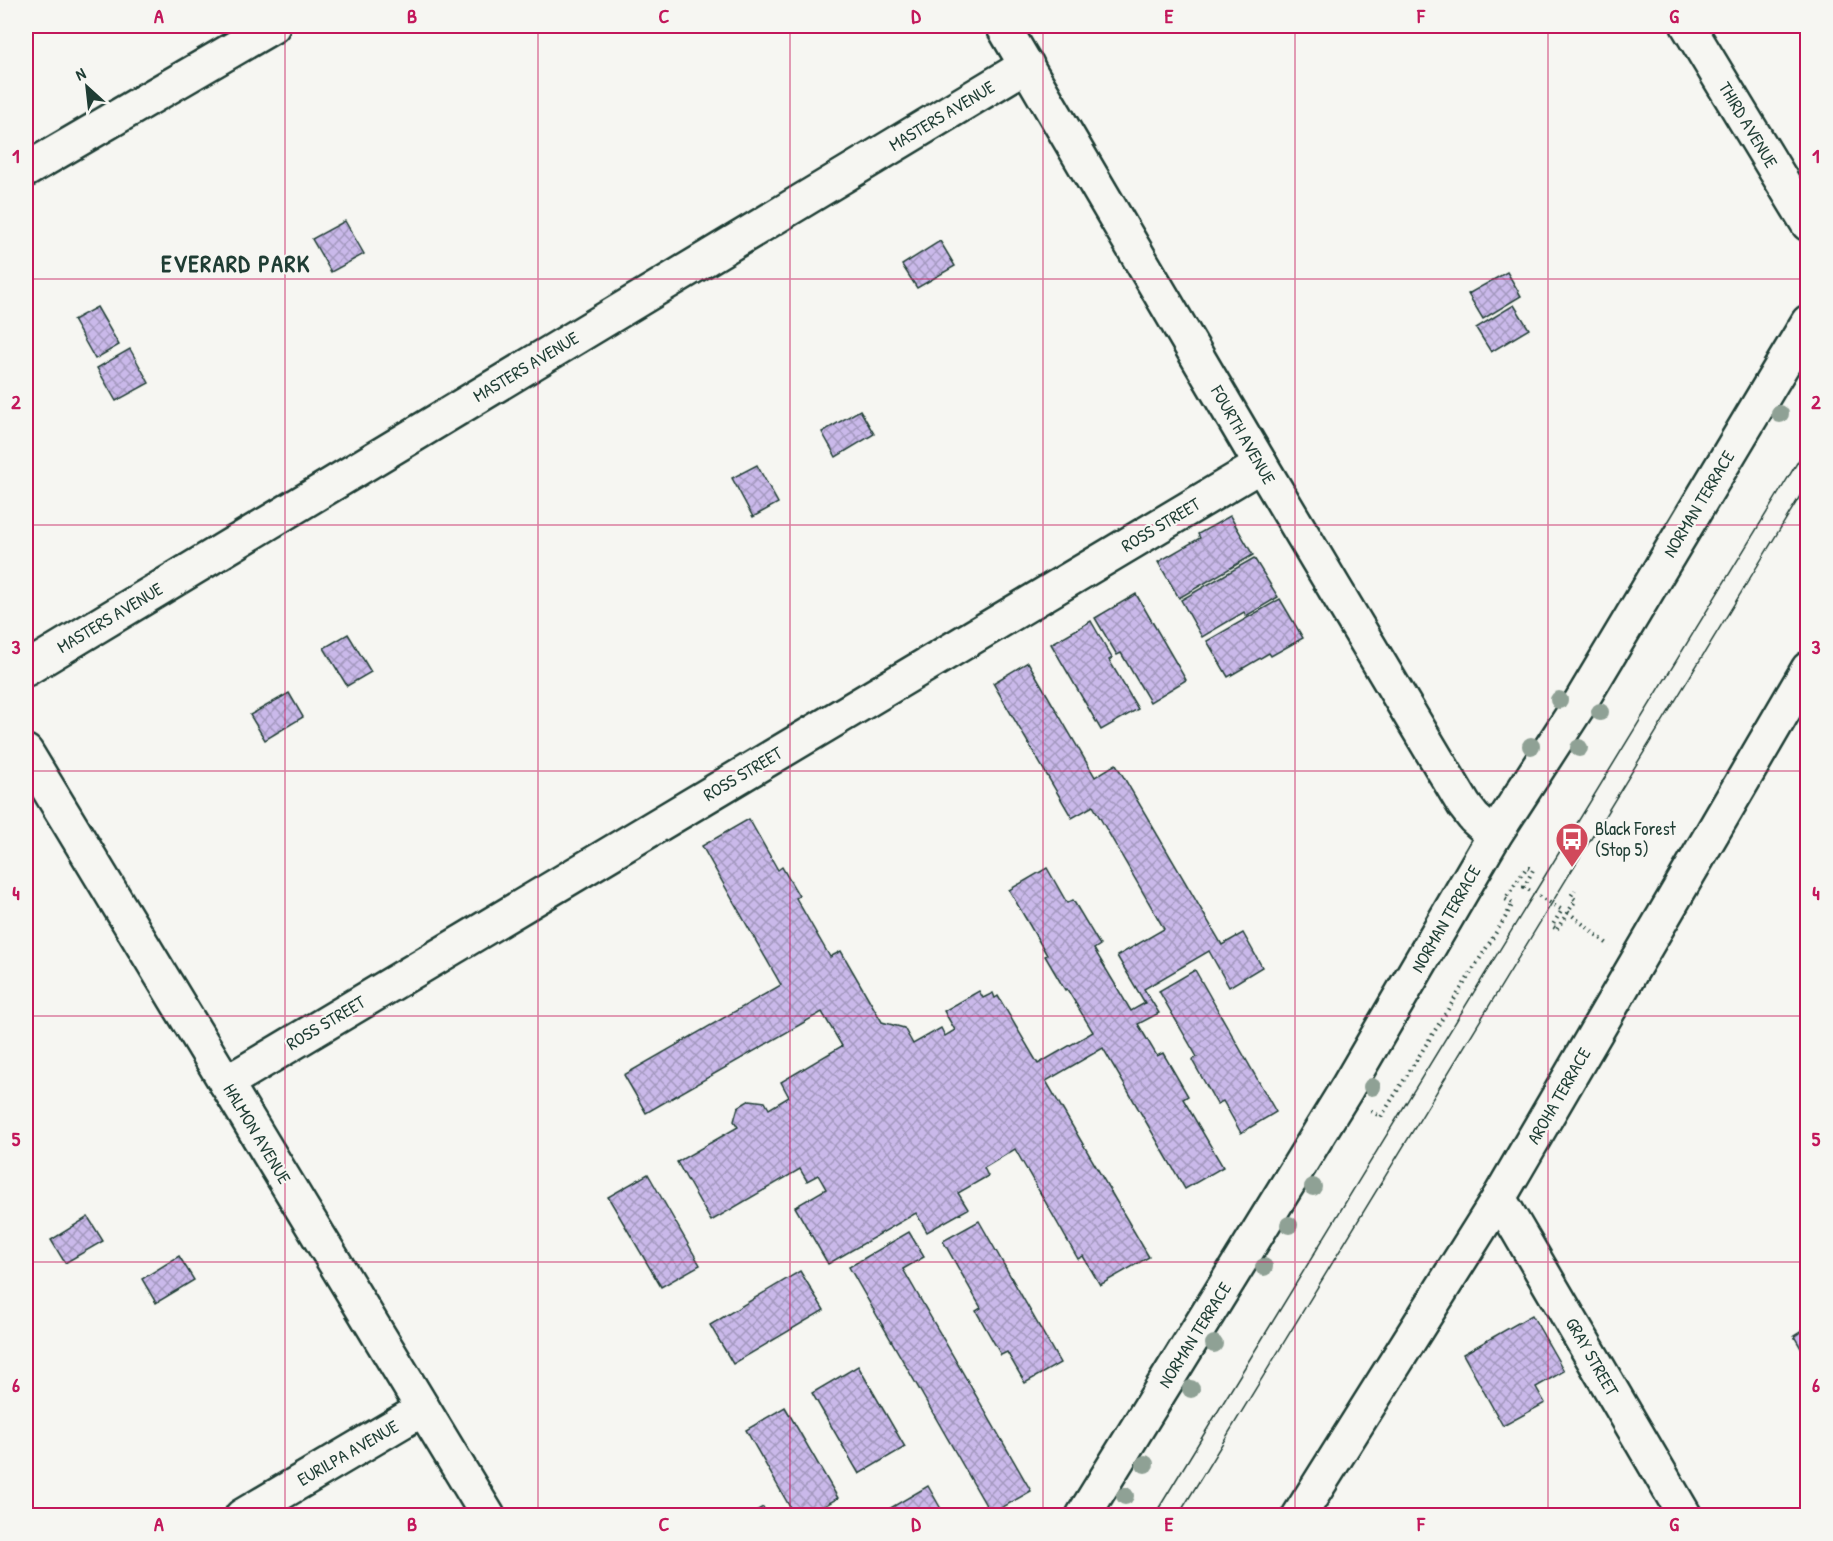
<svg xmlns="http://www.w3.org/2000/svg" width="1833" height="1541" font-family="'Patrick Hand',sans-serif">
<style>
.building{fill:url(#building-cross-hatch);stroke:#1f3d34;stroke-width:1.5}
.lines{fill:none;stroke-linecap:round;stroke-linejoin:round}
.street-casing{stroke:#1f3d34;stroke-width:38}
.path{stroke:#1f3d34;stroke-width:4;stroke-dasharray:1.5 4.5;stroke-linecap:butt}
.street{stroke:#f6f6f2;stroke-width:33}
.tram{stroke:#1f3d34;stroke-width:1.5}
.tree{fill:#8fa195}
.grid{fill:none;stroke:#c2185b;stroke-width:1.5;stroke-opacity:0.55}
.labels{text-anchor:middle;stroke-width:4.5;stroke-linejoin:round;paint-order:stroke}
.street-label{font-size:18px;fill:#1f3d34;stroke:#f6f6f2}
.poi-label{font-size:18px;fill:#1f3d34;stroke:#f6f6f2;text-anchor:start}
.district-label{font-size:24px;font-weight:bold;letter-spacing:1.5px;fill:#1f3d34;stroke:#f6f6f2}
.neatline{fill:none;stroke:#c2185b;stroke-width:2}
.grid-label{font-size:20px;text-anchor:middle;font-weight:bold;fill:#c2185b}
</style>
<defs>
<pattern id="building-cross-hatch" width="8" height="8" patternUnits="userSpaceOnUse" patternTransform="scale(1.5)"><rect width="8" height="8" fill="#cab9ea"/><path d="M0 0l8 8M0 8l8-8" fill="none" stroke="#a398be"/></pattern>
</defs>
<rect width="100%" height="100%" fill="#f6f6f2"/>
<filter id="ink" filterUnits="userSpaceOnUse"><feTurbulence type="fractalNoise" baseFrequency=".0167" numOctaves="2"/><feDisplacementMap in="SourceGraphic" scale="12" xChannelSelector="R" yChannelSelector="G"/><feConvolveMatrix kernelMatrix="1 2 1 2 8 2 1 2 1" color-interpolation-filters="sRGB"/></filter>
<g filter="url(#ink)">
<!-- building -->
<g class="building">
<path d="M345 221 364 254 331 272 312 239Z"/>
<path d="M940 241 955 266 917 288 902 265Z"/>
<path d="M1507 272 1521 296 1483 319 1468 294Z"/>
<path d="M1514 305 1529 329 1491 352 1476 328Z"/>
<path d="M97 307 119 345 95 359 73 320Z"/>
<path d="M130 349 149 383 116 401 97 368Z"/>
<path d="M860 410 874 434 836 457 822 432Z"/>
<path d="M757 465 778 503 753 517 732 478Z"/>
<path d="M1230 516 1253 555 1179 598 1158 562 1200 538 1198 534Z"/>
<path d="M1254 558 1278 597 1246 616 1244 612 1202 637 1181 600Z"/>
<path d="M1136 594 1186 680 1150 702 1121 653 1117 655 1095 618Z"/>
<path d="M1280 599 1303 638 1271 656 1269 653 1228 677 1207 641Z"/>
<path d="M1091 621 1112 658 1109 660 1138 709 1101 730 1051 644Z"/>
<path d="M348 634 371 672 347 686 324 648Z"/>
<path d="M1028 662 1095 777 1116 764 1222 945 1243 933 1262 967 1229 987 1209 951 1144 989 1159 1013 1138 1024 1157 1056 1163 1053 1188 1096 1183 1099 1223 1167 1185 1189 1103 1048 1046 1081 1149 1257 1100 1285 1083 1256 1078 1259 1015 1149 984 1168 988 1176 958 1193 968 1209 927 1232 916 1213 828 1264 795 1207 826 1189 818 1175 807 1181 800 1169 711 1221 677 1162 738 1127 734 1121 738 1107 750 1100 765 1102 769 1109 789 1097 781 1082 842 1046 822 1012 646 1113 624 1075 781 985 702 846 749 819 778 870 782 867 799 896 796 898 830 957 841 951 882 1022 904 1028 913 1044 941 1028 945 1036 955 1030 944 1011 979 991 983 998 993 993 995 998 998 996 1038 1064 1093 1032 1067 989 1065 990 1045 956 1047 955 1009 890 1047 868 1067 903 1073 900 1100 945 1094 949 1131 1011 1145 1003 1117 956 1164 929 1093 806 1072 818 993 683Z"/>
<path d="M289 693 303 717 265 740 250 715Z"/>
<path d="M1195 970 1276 1112 1241 1133 1223 1101 1217 1104 1192 1060 1197 1057 1159 991Z"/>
<path d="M648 1174 700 1265 661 1287 608 1197Z"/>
<path d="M88 1217 103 1241 65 1263 51 1240Z"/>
<path d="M979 1221 1060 1363 1025 1383 1007 1352 1001 1355 976 1311 981 1308 943 1241Z"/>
<path d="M909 1232 924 1257 903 1269 1031 1491 991 1514 849 1267Z"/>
<path d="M179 1256 194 1280 156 1303 142 1279Z"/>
<path d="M800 1271 824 1310 733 1364 710 1325Z"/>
<path d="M1532 1315 1564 1371 1536 1387 1545 1403 1503 1426 1463 1354Z"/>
<path d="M1808 1327V1356L1806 1357 1794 1336Z"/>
<path d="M858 1366 905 1447 859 1474 812 1393Z"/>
<path d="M785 1407 838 1498 807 1516H795L746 1430Z"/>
<path d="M928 1486 945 1516H884L882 1513Z"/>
<path d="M763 1507 768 1516H747Z"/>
</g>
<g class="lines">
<defs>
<g id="street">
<path d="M1003 26 1261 465 1464 805 1474 818 1494 836"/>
<path d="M1688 26 1808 224"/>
<path d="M26 170 273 26"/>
<path d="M26 669 1027 65"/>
<path d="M26 752 488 1516"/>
<path d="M226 1083 1261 465"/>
<path d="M1499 1198 1685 1516"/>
<path d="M242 1516 423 1409"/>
<path d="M1083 1516 1347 1088 1494 836 1577 708 1808 322"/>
<path d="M1299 1516 1499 1198 1808 669"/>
</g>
</defs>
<!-- street casing -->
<use href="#street" class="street-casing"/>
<!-- path -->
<g class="path">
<path d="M1568 912 1610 946"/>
<path d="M1557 929 1576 900 1571 896 1575 890"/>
<path d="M1371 1111 1381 1117 1505 918 1513 903 1505 899 1527 867 1533 870 1524 887 1562 910 1552 926 1557 929"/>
</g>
<!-- street -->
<use href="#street" class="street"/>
<!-- tram -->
<g class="tram">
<path d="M1154 1516 1808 445"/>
<path d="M1178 1516 1808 483"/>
</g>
</g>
<!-- trees -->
<g class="tree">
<circle cx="1780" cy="414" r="9"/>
<circle cx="1559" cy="700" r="9"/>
<circle cx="1600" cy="712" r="9"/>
<circle cx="1531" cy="746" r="9"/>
<circle cx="1579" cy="748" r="9"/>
<circle cx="1372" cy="1087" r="9"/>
<circle cx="1313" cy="1187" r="9"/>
<circle cx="1289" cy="1225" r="9"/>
<circle cx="1264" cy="1267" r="9"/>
<circle cx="1214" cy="1344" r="9"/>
<circle cx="1191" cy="1389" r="9"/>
<circle cx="1145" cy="1464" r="9"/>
<circle cx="1125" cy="1496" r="9"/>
</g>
</g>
<!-- grid -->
<path class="grid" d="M285 26V1516M538 26V1516M790 26V1516M1043 26V1516M1295 26V1516M1548 26V1516M26 279H1808M26 525H1808M26 771H1808M26 1016H1808M26 1262H1808"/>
<!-- icons -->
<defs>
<symbol id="bus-pin" viewBox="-11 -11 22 30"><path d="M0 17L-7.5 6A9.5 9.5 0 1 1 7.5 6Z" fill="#d1495b" stroke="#f6f6f2"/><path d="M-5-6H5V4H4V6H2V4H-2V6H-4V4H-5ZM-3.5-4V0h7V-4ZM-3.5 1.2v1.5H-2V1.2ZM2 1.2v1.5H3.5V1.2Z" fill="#fff"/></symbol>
</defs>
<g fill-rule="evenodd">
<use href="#bus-pin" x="1553" y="820" width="38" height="52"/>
</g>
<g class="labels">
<!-- street labels -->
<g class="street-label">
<text transform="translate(942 116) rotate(-31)" y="6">MASTERS AVENUE</text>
<text transform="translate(1748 125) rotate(59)" y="6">THIRD AVENUE</text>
<text transform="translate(526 367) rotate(-31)" y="6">MASTERS AVENUE</text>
<text transform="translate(1243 435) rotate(60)" y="6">FOURTH AVENUE</text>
<text transform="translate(1699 504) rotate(-59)" y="6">NORMAN TERRACE</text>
<text transform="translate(1161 525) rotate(-31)" y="6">ROSS STREET</text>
<text transform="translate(110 618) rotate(-31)" y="6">MASTERS AVENUE</text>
<text transform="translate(743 774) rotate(-31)" y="6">ROSS STREET</text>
<text transform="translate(1446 919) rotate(-60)" y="6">NORMAN TERRACE</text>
<text transform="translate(326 1023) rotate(-31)" y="6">ROSS STREET</text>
<text transform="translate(1559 1096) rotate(-60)" y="6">AROHA TERRACE</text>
<text transform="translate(257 1134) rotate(59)" y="6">HALMON AVENUE</text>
<text transform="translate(1195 1335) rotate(-58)" y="6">NORMAN TERRACE</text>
<text transform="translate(1592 1357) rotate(60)" y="6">GRAY STREET</text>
<text transform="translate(348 1453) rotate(-30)" y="6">EURILPA AVENUE</text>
</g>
<!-- poi labels -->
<g class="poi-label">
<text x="1595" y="835">Black Forest<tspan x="1595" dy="21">(Stop 5)</tspan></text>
</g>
<!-- district labels -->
<g class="district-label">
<text x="236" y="272">EVERARD PARK</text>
</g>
</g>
<!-- margin -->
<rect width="1833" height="1541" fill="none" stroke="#f6f6f2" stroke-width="66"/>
<!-- north arrow -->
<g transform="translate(87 87) rotate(333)" stroke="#f6f6f2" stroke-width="4.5" paint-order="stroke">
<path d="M0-4.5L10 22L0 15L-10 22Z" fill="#1f3d34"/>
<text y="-9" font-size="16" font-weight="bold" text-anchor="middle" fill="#1f3d34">N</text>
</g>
<rect x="33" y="33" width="1767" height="1475" class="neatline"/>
<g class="grid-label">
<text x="159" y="23">A</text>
<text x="412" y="23">B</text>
<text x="664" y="23">C</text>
<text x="916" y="23">D</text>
<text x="1169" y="23">E</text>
<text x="1421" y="23">F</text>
<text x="1674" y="23">G</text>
<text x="16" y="163">1</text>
<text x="1816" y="163">1</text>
<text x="16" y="409">2</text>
<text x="1816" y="409">2</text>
<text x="16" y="654">3</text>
<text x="1816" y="654">3</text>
<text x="16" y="900">4</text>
<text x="1816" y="900">4</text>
<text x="16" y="1146">5</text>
<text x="1816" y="1146">5</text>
<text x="16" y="1392">6</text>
<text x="1816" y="1392">6</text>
<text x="159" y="1531">A</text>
<text x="412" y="1531">B</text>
<text x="664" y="1531">C</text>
<text x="916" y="1531">D</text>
<text x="1169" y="1531">E</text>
<text x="1421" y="1531">F</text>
<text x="1674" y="1531">G</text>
</g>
</svg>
